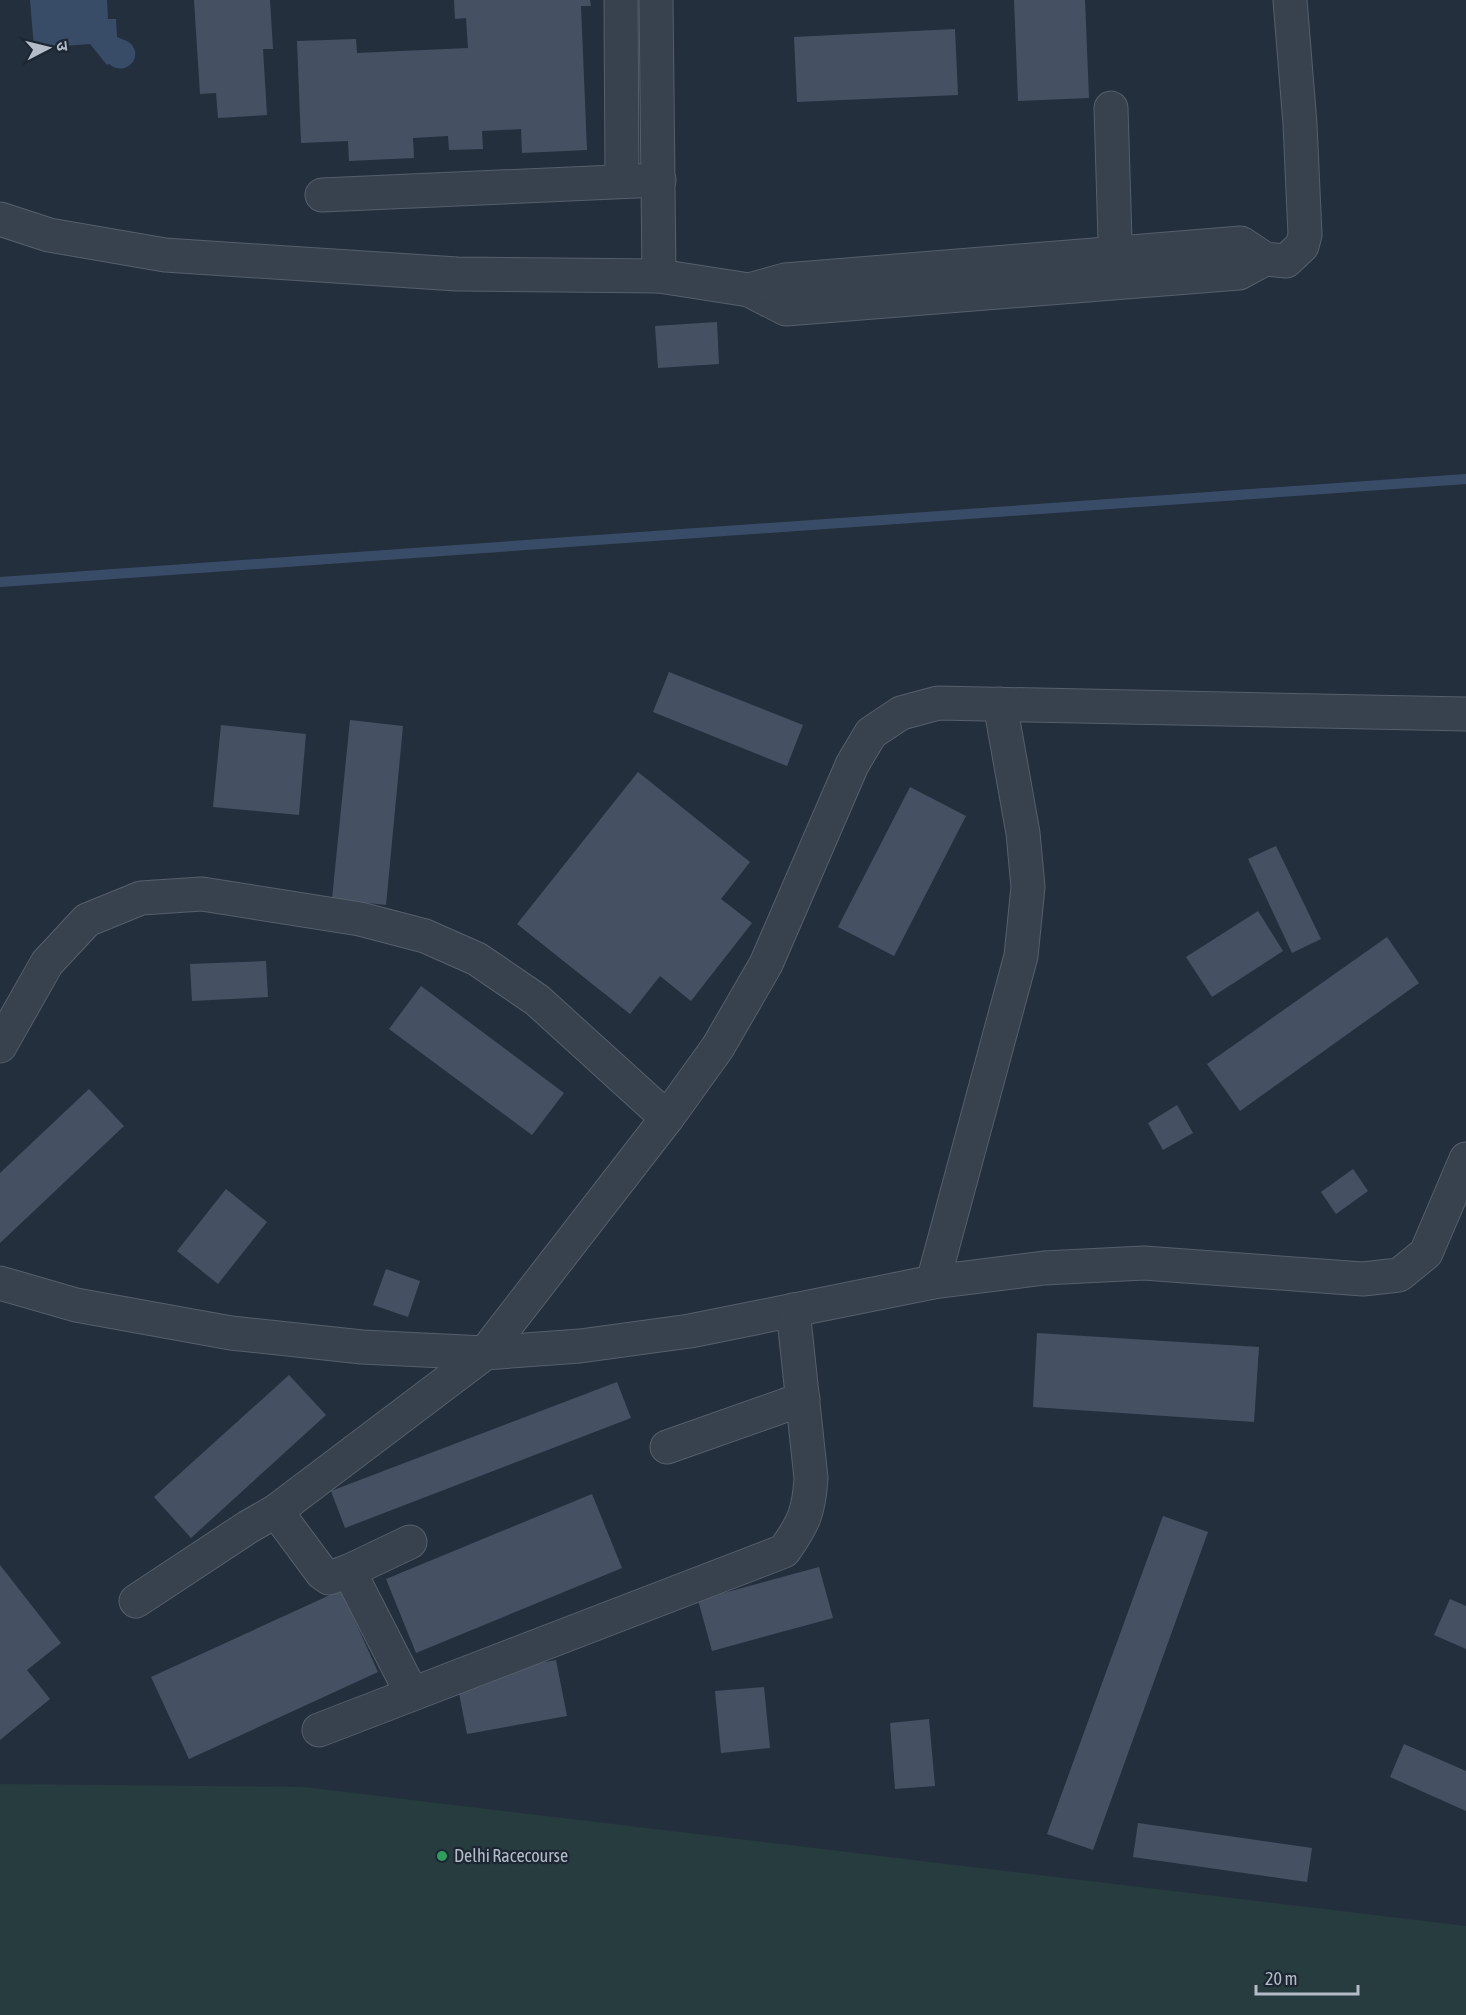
<svg xmlns="http://www.w3.org/2000/svg" width="1466" height="2015" font-family="'Asap Condensed','Noto Sans Devanagari',sans-serif">
<style>
.green{fill:#263c3f}
.water{fill:#394c67}
.lines{fill:none;stroke-linecap:round;stroke-linejoin:round}
.stream{stroke:#394c67;stroke-width:10}
.building{fill:#455162}
.minor-casing{stroke:#565f6c;stroke-width:35}
.minor{stroke:#38414e;stroke-width:33}
.leisure-dot{fill:#2e9e5b;stroke:#1d2633;stroke-width:2}
.labels{text-anchor:middle;stroke-width:4.5;stroke-linejoin:round;paint-order:stroke}
.poi-label{font-size:18px;fill:#b4bcc9;stroke:#1d2633;text-anchor:start}
</style>
<rect width="100%" height="100%" fill="#242f3e"/>
<!-- green -->
<path class="green" d="M0 1784 304 1787 1466 1926V2015H0Z"/>
<!-- water -->
<path class="water" d="M30 0H107L108 19H116L117 37C121 39 126 40 130 43 145 57 125 78 109 64L107 65 90 44 34 48Z"/>
<g class="lines">
<!-- stream -->
<path class="stream" d="M0 582 1466 479"/>
</g>
<!-- building -->
<g class="building">
<path d="M194 0H270L273 49H263L267 115 218 118 216 93 200 94Z"/>
<path d="M454 0H590L591 6H581L587 150 522 153 521 129 482 131 483 149 449 150 448 136 413 138 414 158 349 161 348 141 301 143 297 41 356 39 357 53 468 48 466 18 455 19Z"/>
<path d="M1014 0H1085L1089 98 1018 101Z"/>
<path d="M955 29 958 95 797 102 794 37Z"/>
<path d="M717 322 719 364 658 368 655 326Z"/>
<path d="M669 672 803 725 787 766 653 712Z"/>
<path d="M350 720 403 726 386 905 332 899Z"/>
<path d="M221 725 306 734 299 815 213 807Z"/>
<path d="M638 772 750 862 721 899 752 923 691 1001 660 976 630 1014 517 924Z"/>
<path d="M910 787 966 816 894 956 838 927Z"/>
<path d="M1276 846 1321 939 1292 953 1248 859Z"/>
<path d="M1258 911 1283 951 1212 997 1186 957Z"/>
<path d="M1387 937 1419 983 1240 1111 1207 1064Z"/>
<path d="M266 961 268 997 192 1001 190 964Z"/>
<path d="M421 986 564 1093 532 1135 389 1029Z"/>
<path d="M89 1089 124 1126 0 1243V1173Z"/>
<path d="M1177 1105 1193 1133 1163 1150 1148 1123Z"/>
<path d="M1353 1169 1368 1191 1336 1214 1321 1192Z"/>
<path d="M226 1189 267 1222 218 1284 177 1251Z"/>
<path d="M386 1269 420 1281 408 1317 373 1305Z"/>
<path d="M1037 1333 1259 1347 1254 1422 1033 1407Z"/>
<path d="M289 1375 326 1415 191 1538 154 1497Z"/>
<path d="M617 1382 631 1418 345 1528 331 1491Z"/>
<path d="M592 1494 622 1568 416 1653 386 1579Z"/>
<path d="M1163 1516 1208 1532 1093 1850 1047 1834Z"/>
<path d="M0 1565 61 1643 27 1670 50 1699 0 1740Z"/>
<path d="M819 1567 833 1618 712 1651 698 1600Z"/>
<path d="M341 1590 378 1672 189 1759 151 1677Z"/>
<path d="M1450 1599 1466 1606V1649L1434 1635Z"/>
<path d="M556 1660 567 1716 467 1734 456 1678Z"/>
<path d="M764 1687 770 1748 721 1753 715 1691Z"/>
<path d="M929 1719 935 1786 895 1789 890 1723Z"/>
<path d="M1404 1744 1466 1771V1811L1390 1777Z"/>
<path d="M1138 1823 1312 1848 1307 1882 1133 1857Z"/>
</g>
<g class="lines">
<defs>
<g id="minor">
<path d="M621 0 622 181"/>
<path d="M656 0 659 276"/>
<path d="M1111 108 1116 273"/>
<path d="M322 195 659 180"/>
<path d="M0 219 49 235 165 255 457 274 659 276 749 290 786 309 1239 273 1265 259"/>
<path d="M749 290 785 280 1241 243 1265 259 1286 261 1302 246 1305 235 1300 124 1290 0"/>
<path d="M0 1046 47 963 87 920 141 898 202 894 360 919 425 936 477 959 537 1000 667 1118"/>
<path d="M933 1282 1044 1268 1144 1263 1363 1279 1399 1275 1426 1253 1466 1159"/>
<path d="M0 1283 76 1305 231 1333 362 1347 485 1353 667 1118 718 1047 766 964 852 765 871 733 901 713 938 703 1466 714"/>
<path d="M667 1447 803 1399"/>
<path d="M276 1511 322 1573 329 1578 349 1571 412 1694"/>
<path d="M349 1571 410 1542"/>
<path d="M136 1601 248 1527 276 1511 485 1353 580 1346 690 1331 933 1282 1021 956 1028 887 1023 833 1000 704"/>
<path d="M319 1730 784 1551C804 1523 809 1511 811 1478L793 1310"/>
</g>
</defs>
<!-- minor casing -->
<use href="#minor" class="minor-casing"/>
<!-- minor -->
<use href="#minor" class="minor"/>
</g>
<!-- markers -->
<circle class="leisure-dot" cx="442" cy="1856" r="6"/>
<g class="labels">
<!-- poi labels -->
<g class="poi-label">
<text x="454" y="1862">Delhi Racecourse</text>
</g>
</g>
<!-- north arrow -->
<g transform="translate(48 48) rotate(83)" stroke="#1d2633" stroke-width="4.5" paint-order="stroke">
<path d="M0-4.5L10 22L0 15L-10 22Z" fill="#b4bcc9"/>
<text y="-9" font-size="16" font-weight="bold" text-anchor="middle" fill="#b4bcc9">उ</text>
</g>
<!-- scale -->
<path d="M1256 1985v9h102v-9" fill="none" stroke="#b4bcc9" stroke-width="3"/>
<text x="1265" y="1985" font-size="18" fill="#b4bcc9" stroke="#1d2633" stroke-width="4.5" paint-order="stroke">20 m</text>
</svg>
